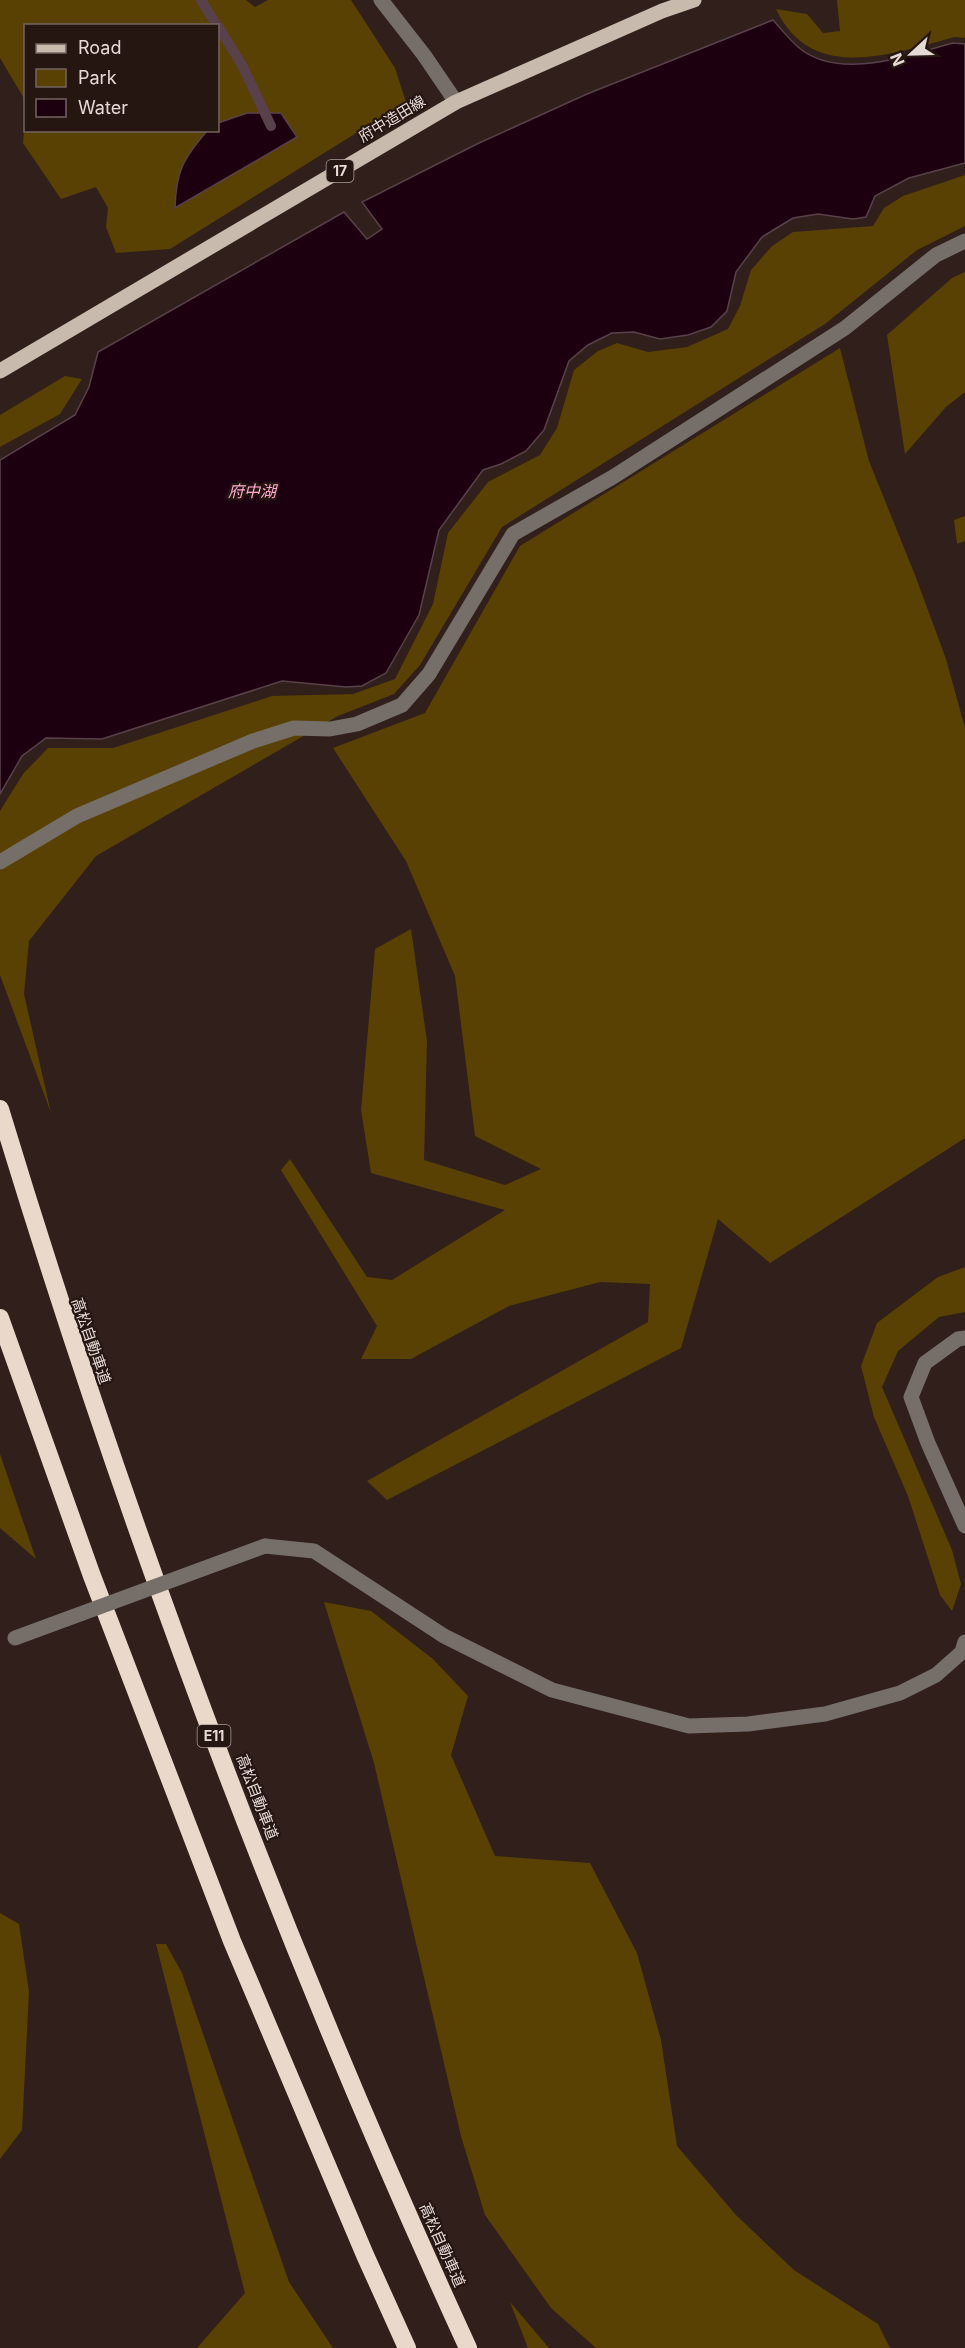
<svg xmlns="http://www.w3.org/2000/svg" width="965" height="2348" font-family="Inter,'Noto Sans JP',sans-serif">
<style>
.green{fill:#594103}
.water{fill:#1d000f;stroke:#59414b;stroke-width:1.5}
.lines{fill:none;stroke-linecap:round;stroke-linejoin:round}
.stream{stroke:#59414b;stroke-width:10}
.minor{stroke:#766f69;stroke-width:15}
.major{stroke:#c9baae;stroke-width:15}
.highway{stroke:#ead8ca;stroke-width:18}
.minor-bridge{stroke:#766f69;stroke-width:15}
.labels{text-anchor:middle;stroke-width:4.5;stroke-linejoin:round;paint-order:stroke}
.shield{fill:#261612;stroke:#ac9f9c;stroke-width:1.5}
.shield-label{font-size:14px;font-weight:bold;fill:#e6dad7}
.street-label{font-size:15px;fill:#e6dad7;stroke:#261612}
.water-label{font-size:16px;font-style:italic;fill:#fea8d1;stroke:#261612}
</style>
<rect width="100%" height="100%" fill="#301f1b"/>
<!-- green -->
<g class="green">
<path d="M0 0H246L255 7 268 0H351L395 68 406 102 170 249 116 253 106 227 108 208 96 187 61 199 23 143 25 120 26 130 207 131C186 156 174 174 175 208L247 113 218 123V26H26L25 100 0 58Z"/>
<path d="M837 0H965V38L955 37C893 53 812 85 776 9L807 14 823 33 840 31Z"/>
<path d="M965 175V226L917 250 825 324 502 527 420 665 394 694 338 716 96 856 29 941 24 994 51 1113 0 975V811L23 774 48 748H113L272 696 353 694 395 679 433 604 448 533 488 482 540 455 557 428 574 370 598 351 617 343 648 352 687 347 728 329 740 306 751 270 772 246 793 232 873 226 884 208 903 196Z"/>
<path d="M965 272V392L946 407 905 454 887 335 952 278Z"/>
<path d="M840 348 869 461 915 575 946 659 965 728V1138L770 1263 718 1219 681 1348 387 1500 367 1481 648 1322 650 1284 600 1282 509 1306 411 1359H361L377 1326 281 1170 290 1159 367 1277 392 1280 505 1210 371 1173 361 1110 375 949 411 929 427 1041 424 1160 505 1185 541 1169 475 1136 455 976 406 861 333 748 425 713 520 546Z"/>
<path d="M65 376 82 379 60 414 0 447V415Z"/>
<path d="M965 516V541L957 544 954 520Z"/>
<path d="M965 1267V1312L939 1317 898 1351 882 1387 952 1550 961 1584 952 1611 940 1595 908 1496 874 1417 861 1366 877 1323 938 1277Z"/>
<path d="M0 1454 36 1559 0 1528Z"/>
<path d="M324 1602 371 1611 433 1659 468 1696 451 1755 495 1856 590 1863 637 1953 661 2040 677 2146 736 2215 794 2270 878 2324 890 2348H596L551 2308 485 2215 461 2136 374 1763Z"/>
<path d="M0 1913 19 1924 29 1992 22 2130 0 2159Z"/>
<path d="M156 1944H166L182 1973 289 2282 333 2348H197L245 2293Z"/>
<path d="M510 2302 549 2348H528Z"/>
</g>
<!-- water -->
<g class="water">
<path d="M773 20C781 29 789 39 798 47 839 82 908 55 953 43L965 44V163L909 178 875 196 866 217 853 219 818 214 793 218 762 237 736 272 727 311 711 327 688 335 660 339 634 332 612 333 588 345 569 361 544 430 526 451 501 464 483 470 439 530 419 615 386 673 362 686 346 687 282 681 102 739 46 738 22 756 0 794V460L75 415 89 387 98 352 344 212 367 239 382 229 362 202 477 144 587 94Z"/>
<path d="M247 113H281L297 137 175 208C176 171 183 159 207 131L218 130V123Z"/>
</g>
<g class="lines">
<!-- stream -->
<g class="stream">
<path d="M201 0 217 26"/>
<path d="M218 26 242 65 271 126"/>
</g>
<!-- minor -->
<g class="minor">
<path d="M381 0 424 55 456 102"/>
<path d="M0 862 77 816 253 741 294 728 330 729 357 724 402 705 429 674 513 534 613 477 845 328 936 255 965 241"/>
<path d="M965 1338 958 1339 925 1363 911 1397 928 1443 965 1526"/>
<path d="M265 1546 314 1551 444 1636 552 1690 689 1726 748 1724 825 1714 900 1693 936 1675 962 1652 965 1642"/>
</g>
<!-- major -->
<path class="major" d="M0 371 456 102 662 11 694 0"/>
<!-- highway -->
<g class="highway">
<path d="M0 1109C128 1532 284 1947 468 2348"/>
<path d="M0 1318 92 1576 232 1941 365 2255 407 2348"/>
</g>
<!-- minor-bridge -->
<path class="minor-bridge" d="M15 1638 265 1546"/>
</g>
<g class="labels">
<!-- shield labels -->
<g class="shield">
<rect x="326.5" y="160" width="27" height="22" rx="4.5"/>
<rect x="197.5" y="1725" width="33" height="22" rx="4.5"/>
</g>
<g class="shield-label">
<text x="340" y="176">17</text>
<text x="214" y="1741">E11</text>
</g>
<!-- street labels -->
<g class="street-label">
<text transform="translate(392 119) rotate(-31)" y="5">府中造田線</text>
<text transform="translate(91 1341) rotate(71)" y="5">高松自動車道</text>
<text transform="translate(257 1797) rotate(69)" y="5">高松自動車道</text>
<text transform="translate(442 2245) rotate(66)" y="5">高松自動車道</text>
</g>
<!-- water labels -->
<g class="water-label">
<text x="252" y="497">府中湖</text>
</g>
</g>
<!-- legend -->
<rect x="24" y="24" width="195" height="108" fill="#261612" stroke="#736461" stroke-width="1.5"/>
<rect x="36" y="44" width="30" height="9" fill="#c9baae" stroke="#736461" stroke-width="1.5"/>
<text x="78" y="54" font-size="18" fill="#e6dad7">Road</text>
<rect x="36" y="69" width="30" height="18" fill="#594103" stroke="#736461" stroke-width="1.5"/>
<text x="78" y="84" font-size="18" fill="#e6dad7">Park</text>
<rect x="36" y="99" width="30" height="18" fill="#1d000f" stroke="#736461" stroke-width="1.5"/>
<text x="78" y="114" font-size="18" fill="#e6dad7">Water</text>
<!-- north arrow -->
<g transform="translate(911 54) rotate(248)" stroke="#261612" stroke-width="4.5" paint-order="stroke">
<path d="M0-4.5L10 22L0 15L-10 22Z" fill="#e6dad7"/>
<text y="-9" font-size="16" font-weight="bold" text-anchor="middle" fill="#e6dad7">N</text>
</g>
</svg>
